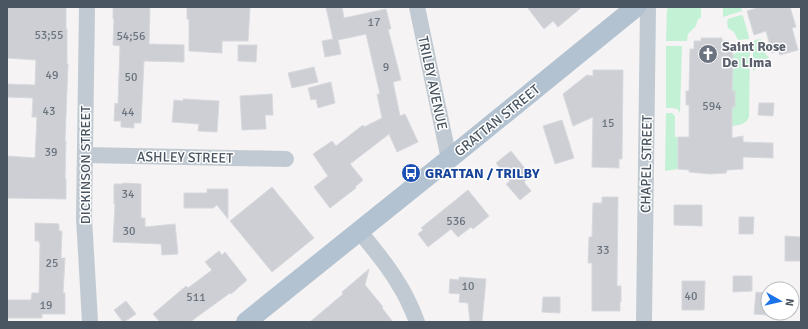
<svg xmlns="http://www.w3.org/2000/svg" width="808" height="329" font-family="Signika,sans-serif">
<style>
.green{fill:#c3f1d5}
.building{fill:#cdcfd5;stroke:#d7d9de}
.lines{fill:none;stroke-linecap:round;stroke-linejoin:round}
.minor{stroke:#c1cad2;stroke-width:16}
.major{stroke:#b3c2d1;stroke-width:20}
.labels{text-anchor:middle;stroke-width:3;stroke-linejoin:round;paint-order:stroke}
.number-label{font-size:12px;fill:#6b747e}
.worship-label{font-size:14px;font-weight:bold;fill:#5b616d;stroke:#fff;text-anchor:start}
.street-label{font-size:14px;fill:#4a5661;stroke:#fff}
.transit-label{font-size:14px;font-weight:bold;fill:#164399;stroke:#fff;text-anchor:start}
</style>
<rect width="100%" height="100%" fill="#f5f3f3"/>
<!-- green -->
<g class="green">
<path d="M668 7H701V18L698 19 696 26 688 34 687 41H666L667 11Z"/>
<path d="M723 7H741L742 11 723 17Z"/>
<path d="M741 15 743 16 749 37V39L738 40 734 32 728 28 727 22 728 19Z"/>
<path d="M761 39 766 55 769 57 753 71V42L755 40Z"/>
<path d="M749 43 750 48 749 117C745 125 739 125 732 126V107H735V92L732 91 733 55 735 54C738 45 739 43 749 43Z"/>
<path d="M666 46H682L680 113C678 107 672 108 666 108Z"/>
<path d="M666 113H672L675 116V137H678V169L665 171Z"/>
</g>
<!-- building -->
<g class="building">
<path d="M7 7H66V29H67V64H68L65 141H66L65 179H66V199L7 198V156L35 158 37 117H32L33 98 7 97V84L35 85 36 60 7 58Z"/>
<path d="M113 7H150L149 44 184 45V62L144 61 141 123H134V128L121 127V121H114L115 103 118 104 120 46 113 45 114 19H113Z"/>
<path d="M187 7H250L248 41H222V53L189 51V19H187Z"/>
<path d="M326 7H342L344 18 386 9 391 29H388L401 80 393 82 400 116 405 114 418 142 397 152 389 134 350 164 363 180 355 187 356 188 330 208 314 187 328 176 313 154 332 141 336 146 363 125 364 127 382 118 377 94H380L366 34 338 40 341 54 325 57 322 41 333 39Z"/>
<path d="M527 7H582L558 27 553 21 544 29Z"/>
<path d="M760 7H790L796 27 792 28 798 50 780 55 778 51 772 53 766 31 754 35 747 11Z"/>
<path d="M701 38H722V41H729V49H733L732 91H735V107H732V138L743 136V142L773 143V158L743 157V169L727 170 726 173 710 174 689 172V170L678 169V137H689V105H686V91H689L690 49H694V41H701Z"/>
<path d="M238 45H257L256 62 238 61Z"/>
<path d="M314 67 318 82 292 88 288 73Z"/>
<path d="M593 70H623L622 159H619V168L592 167 593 117 573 126 563 94 587 75 593 76Z"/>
<path d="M331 82 335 103 318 108 316 99 311 100 308 88Z"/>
<path d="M272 94 273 115H265L266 129 242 130 240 96Z"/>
<path d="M183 99 219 101 217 132 198 131 199 124 172 122 174 100 183 101Z"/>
<path d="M759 103H774L773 116 758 115Z"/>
<path d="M562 120 574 158 555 164 543 126Z"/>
<path d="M511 151 531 176 524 182 531 191 520 200 506 184 510 181 496 163Z"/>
<path d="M123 183 141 184V218H145V227L175 224 178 254 162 255 161 244 113 242 115 204H114V184H123Z"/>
<path d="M272 187 314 238 272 272 230 221Z"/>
<path d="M207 189H228V219L217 205 213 208H184V193H207Z"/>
<path d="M468 190 489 216 473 229 471 227 458 237 451 229 428 247 418 234 423 230 421 228Z"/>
<path d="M602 197H618L617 286H621V302H620V311H592V263H588L589 237H592L593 203H602Z"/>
<path d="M674 205H702V226L674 225Z"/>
<path d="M739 217H754L753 234H739Z"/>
<path d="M35 223 59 224V231H62L61 258H65L63 293H65V314H42V318H7V300H31L32 293H39L40 244 39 243V241H35Z"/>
<path d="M785 236 801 237V261H785Z"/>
<path d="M219 251 222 255 225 252 247 280 231 294 230 293 190 322H160L153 314 186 286 188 288 212 270 205 262Z"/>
<path d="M369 269 365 285 383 307 382 308 393 322H310L343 294 342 292Z"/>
<path d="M733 276H752V291L733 292Z"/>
<path d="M459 277 486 279 482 322H470L468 303 459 302 460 294 449 293 450 279 459 280Z"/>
<path d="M682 281H705L704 310H682Z"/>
<path d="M756 292 768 293V315L754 314Z"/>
<path d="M543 297H560V313L542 312Z"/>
<path d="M126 301 136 314 124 322H123L114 310Z"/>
</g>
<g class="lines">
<!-- minor -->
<g class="minor">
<path d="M87 7 84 218 90 322"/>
<path d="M417 7 449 159"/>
<path d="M85 155 286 159"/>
<path d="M359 231C373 248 387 264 398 283 406 295 412 309 417 322"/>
<path d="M644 322 648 7"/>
</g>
<!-- major -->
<path class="major" d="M246 322 449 159 636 7"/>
</g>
<!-- icons -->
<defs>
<symbol id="church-disc" viewBox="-11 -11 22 22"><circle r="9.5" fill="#6b7280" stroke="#fff"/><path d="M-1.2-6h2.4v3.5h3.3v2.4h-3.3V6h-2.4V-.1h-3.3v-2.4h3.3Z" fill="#fff"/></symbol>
<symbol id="bus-disc" viewBox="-11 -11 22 22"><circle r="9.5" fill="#1a4fb4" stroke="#fff"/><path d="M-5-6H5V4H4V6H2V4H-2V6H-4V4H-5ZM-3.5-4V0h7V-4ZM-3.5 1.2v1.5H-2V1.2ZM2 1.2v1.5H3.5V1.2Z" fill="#fff"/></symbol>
</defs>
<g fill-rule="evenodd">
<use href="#church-disc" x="697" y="43" width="22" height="22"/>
<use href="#bus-disc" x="400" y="162" width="22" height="22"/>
</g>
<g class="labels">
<!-- number labels -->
<g class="number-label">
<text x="374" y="26">17</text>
<text x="49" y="39">53;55</text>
<text x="131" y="40">54;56</text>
<text x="386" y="71">9</text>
<text x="52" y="79">49</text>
<text x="131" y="81">50</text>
<text x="712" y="110">594</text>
<text x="49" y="115">43</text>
<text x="128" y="116">44</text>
<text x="608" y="127">15</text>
<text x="51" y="156">39</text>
<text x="128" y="198">34</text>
<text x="456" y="225">536</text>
<text x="129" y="235">30</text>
<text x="603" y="254">33</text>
<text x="52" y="267">25</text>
<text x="468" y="290">10</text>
<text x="691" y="300">40</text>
<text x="196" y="301">511</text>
<text x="46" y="309">19</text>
</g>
<!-- worship labels -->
<g class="worship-label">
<text x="722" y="51">Saint Rose<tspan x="722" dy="16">De LIma</tspan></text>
</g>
<!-- street labels -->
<g class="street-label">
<text transform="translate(433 83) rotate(78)" y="5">TRILBY AVENUE</text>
<text transform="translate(497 120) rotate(-39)" y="5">GRATTAN STREET</text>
<text transform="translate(185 157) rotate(1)" y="5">ASHLEY STREET</text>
<text transform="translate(646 164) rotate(-89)" y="5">CHAPEL STREET</text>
<text transform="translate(85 165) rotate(-90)" y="5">DICKINSON STREET</text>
</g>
<!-- transit labels -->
<g class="transit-label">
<text x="425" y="178">GRATTAN / TRILBY</text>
</g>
</g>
<!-- border -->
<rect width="808" height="329" fill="none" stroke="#4a5661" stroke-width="16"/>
<!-- north arrow -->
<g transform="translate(780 301) rotate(98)"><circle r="19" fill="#ffffff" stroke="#b7bbc0"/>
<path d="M0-3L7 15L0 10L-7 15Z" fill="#1a73e8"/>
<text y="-6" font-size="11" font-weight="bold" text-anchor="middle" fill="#4a5661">N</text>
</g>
</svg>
